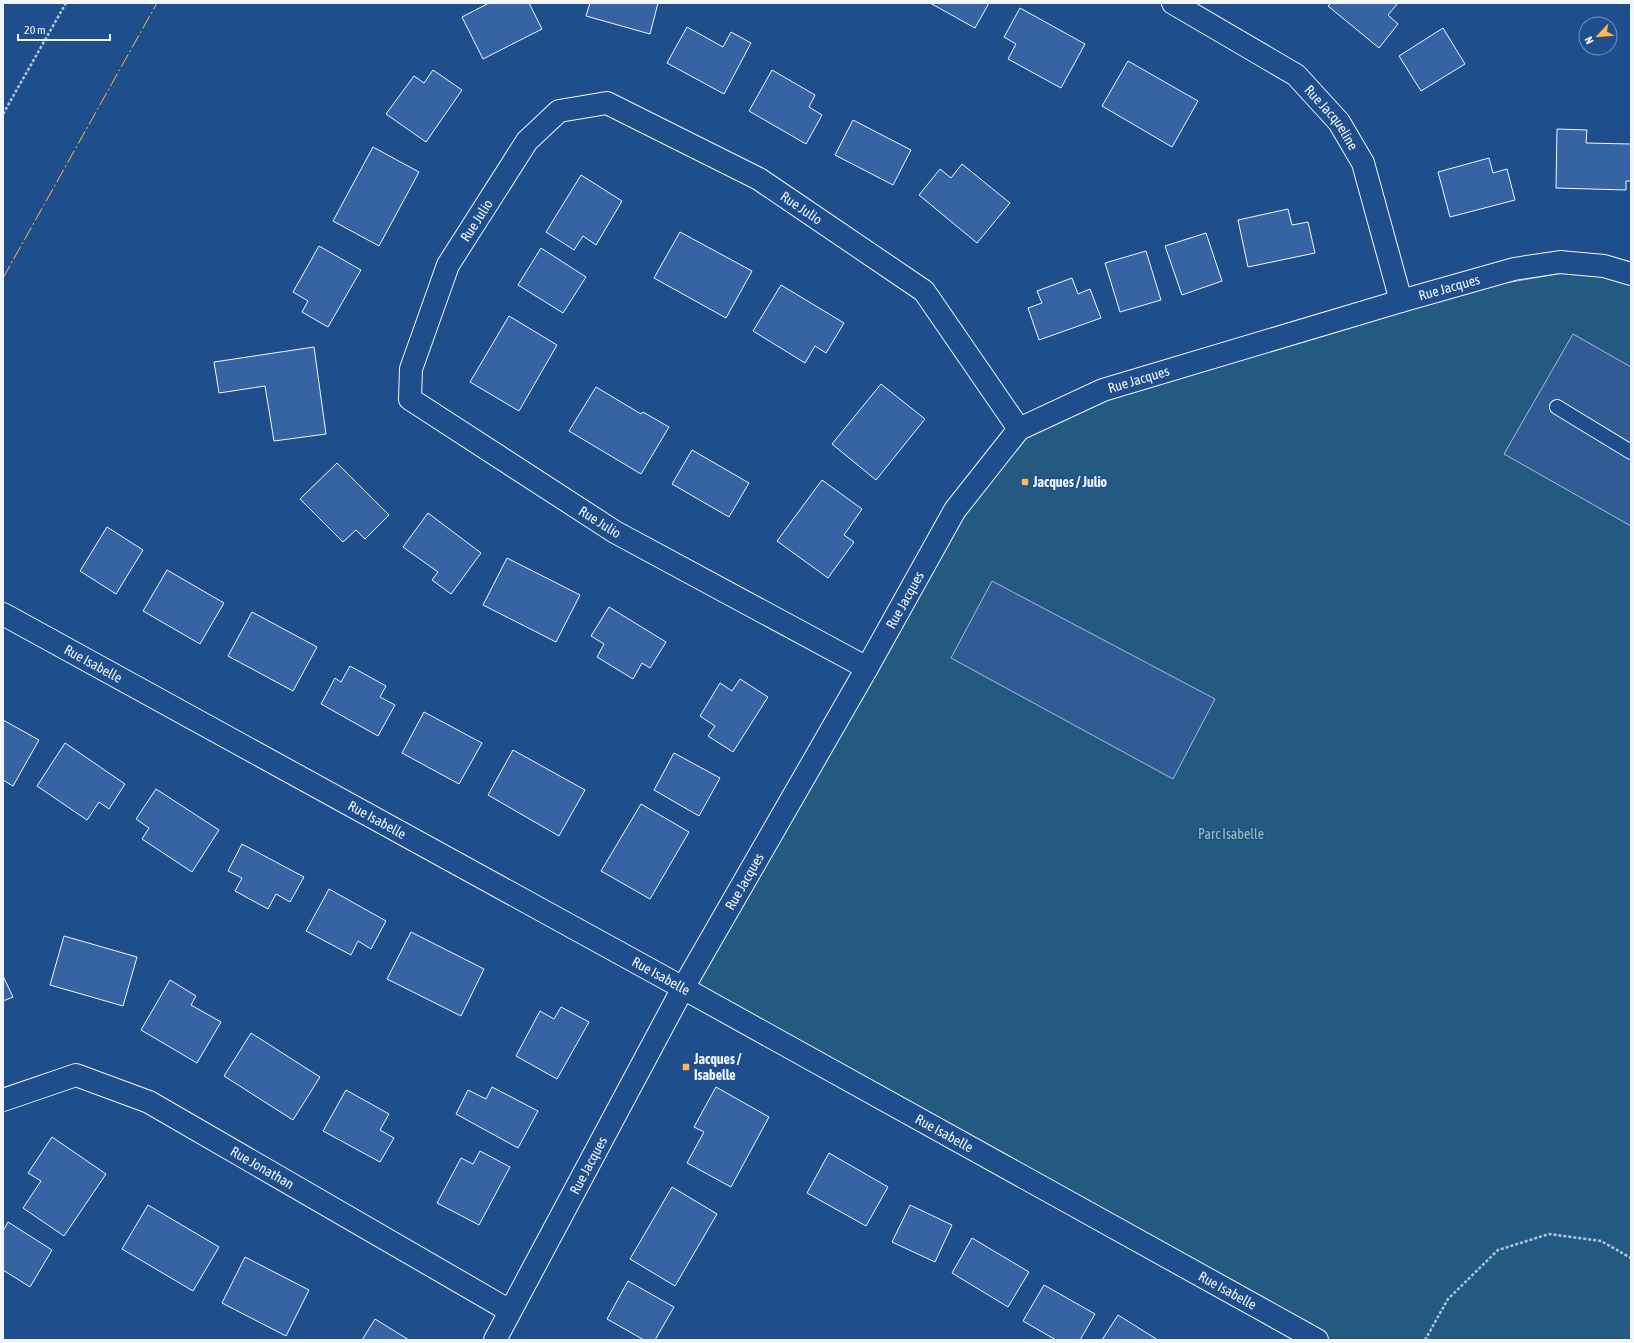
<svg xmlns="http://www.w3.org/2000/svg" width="1634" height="1343" font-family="'Asap Condensed',sans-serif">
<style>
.green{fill:#245a82;stroke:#a8bbd7}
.parking{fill:#305b95;stroke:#a8bbd7}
.building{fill:#3563a3;stroke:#f2f6ff}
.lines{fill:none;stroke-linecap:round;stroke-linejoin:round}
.lane-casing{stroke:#f2f6ff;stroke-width:16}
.street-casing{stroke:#f2f6ff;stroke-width:24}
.path{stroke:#b3c4dc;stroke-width:2.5;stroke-dasharray:3 2;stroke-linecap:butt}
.lane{stroke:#1f4e8c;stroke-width:14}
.street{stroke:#1f4e8c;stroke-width:22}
.power{stroke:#ffb74d;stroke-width:1;stroke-dasharray:14 3 2 3;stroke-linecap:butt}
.poi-dot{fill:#ffb74d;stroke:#1f4e8c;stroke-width:1.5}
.labels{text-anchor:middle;stroke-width:3;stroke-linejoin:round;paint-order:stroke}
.street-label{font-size:14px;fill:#f2f6ff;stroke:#1f4e8c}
.poi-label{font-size:14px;font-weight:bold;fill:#f2f6ff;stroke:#1f4e8c;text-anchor:start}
.park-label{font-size:14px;fill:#97c8a6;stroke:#1f4e8c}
</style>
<rect width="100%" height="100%" fill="#1f4e8c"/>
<!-- green -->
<path class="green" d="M1604 266 1631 274V1340H1318L683 988 955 510 1019 429 1401 301Z"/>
<!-- parking -->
<g class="parking">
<path d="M1573 334 1631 367V526L1504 454Z"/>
<path d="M992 581 1215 699 1173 779 951 658Z"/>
</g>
<!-- building -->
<g class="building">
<path d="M489 3H529L542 29 483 59 462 17Z"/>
<path d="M590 3H658L650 34 586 16Z"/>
<path d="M930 3H989L975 28Z"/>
<path d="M1331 3H1398L1388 15 1398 24 1379 48 1328 6Z"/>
<path d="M1020 8 1085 44 1061 88 1008 59 1016 44 1004 37Z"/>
<path d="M687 27 723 47 731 32 751 43 724 94 667 63Z"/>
<path d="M1443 28 1465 64 1421 91 1399 56Z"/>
<path d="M1128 61 1198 101 1172 147 1102 106Z"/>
<path d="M433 70 462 90 426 142 386 114 414 76 424 83Z"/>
<path d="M772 70 815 95 809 107 822 115 806 144 749 111Z"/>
<path d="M853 120 911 150 893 185 835 155Z"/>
<path d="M1557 129 1587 130 1586 143 1631 144V181H1626V190L1556 188Z"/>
<path d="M373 147 419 172 379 246 333 221Z"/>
<path d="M1489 158 1493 173 1507 169 1515 200 1450 217 1438 172Z"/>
<path d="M962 164 1010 203 977 243 919 195 940 169 951 178Z"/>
<path d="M581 175 622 201 596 245 583 236 574 250 546 232Z"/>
<path d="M1288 209 1292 225 1308 222 1315 253 1248 267 1238 220Z"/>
<path d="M680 232 752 271 726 318 654 278Z"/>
<path d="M1206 233 1222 281 1182 295 1165 246Z"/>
<path d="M319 246 361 270 328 327 302 312 308 301 293 292Z"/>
<path d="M541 248 586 277 563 313 518 285Z"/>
<path d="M1146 251 1161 300 1120 312 1105 263Z"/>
<path d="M1072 278 1078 294 1090 289 1101 318 1039 340 1028 308 1042 303 1037 291Z"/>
<path d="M781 285 844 323 826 353 815 346 805 363 753 331Z"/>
<path d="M509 316 557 345 519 411 470 382Z"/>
<path d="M314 347 326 434 274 441 265 386 219 393 214 362Z"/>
<path d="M881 384 925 419 876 480 832 444Z"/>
<path d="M596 387 641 414 643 412 669 427 641 474 569 431Z"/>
<path d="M692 450 749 483 729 517 672 484Z"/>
<path d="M337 463 389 515 365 539 356 530 343 542 300 499Z"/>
<path d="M822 480 862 509 844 535 854 542 828 578 777 541Z"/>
<path d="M428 513 481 553 451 594 432 580 438 572 403 547Z"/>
<path d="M107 527 143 550 116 594 80 571Z"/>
<path d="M507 558 580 595 556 642 483 605Z"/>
<path d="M167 570 224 603 200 644 143 611Z"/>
<path d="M609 607 666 642 650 668 642 663 633 679 597 657 604 644 591 636Z"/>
<path d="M252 612 317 647 293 691 228 656Z"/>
<path d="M350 666 386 686 380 697 395 705 378 736 321 704 335 678 341 682Z"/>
<path d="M740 679 768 697 733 752 708 736 715 726 700 716 720 683 732 691Z"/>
<path d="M424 712 482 743 459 784 402 753Z"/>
<path d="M3 720 39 740 13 786 3 780Z"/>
<path d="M65 743 125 784 109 809 99 802 87 820 37 786Z"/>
<path d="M513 750 585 790 559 836 488 795Z"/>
<path d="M674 753 720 778 699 816 654 790Z"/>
<path d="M156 789 219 830 192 872 142 839 149 828 136 819Z"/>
<path d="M641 804 689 832 650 899 601 871Z"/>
<path d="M242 844 304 877 290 902 276 894 268 909 235 891 242 878 228 871Z"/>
<path d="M329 889 386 921 371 949 358 941 351 955 306 931Z"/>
<path d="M411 932 484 969 461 1016 387 979Z"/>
<path d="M64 936 137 957 123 1006 50 985Z"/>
<path d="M3 976 13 997 3 1001Z"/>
<path d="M170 980 196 996 191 1005 221 1022 197 1063 141 1030Z"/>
<path d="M561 1007 589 1022 557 1079 516 1056 540 1011 554 1019Z"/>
<path d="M251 1033 320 1077 293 1120 224 1076Z"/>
<path d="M492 1087 538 1111 518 1148 456 1114 468 1090 486 1099Z"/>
<path d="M716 1087 769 1117 731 1187 687 1163 704 1132 694 1127Z"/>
<path d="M346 1090 389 1114 380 1130 394 1138 380 1162 323 1131Z"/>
<path d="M52 1137 106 1174 64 1236 23 1208 41 1181 28 1173Z"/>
<path d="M480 1151 510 1167 479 1225 437 1203 461 1158 473 1164Z"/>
<path d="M829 1153 888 1187 866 1226 807 1193Z"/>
<path d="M672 1187 717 1214 675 1286 630 1259Z"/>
<path d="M148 1205 219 1247 193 1291 122 1249Z"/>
<path d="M910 1205 952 1225 935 1262 892 1242Z"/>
<path d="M8 1222 52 1250 30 1287 3 1270V1231Z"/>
<path d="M972 1238 1029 1272 1008 1307 952 1273Z"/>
<path d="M245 1257 309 1290 286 1336 222 1303Z"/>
<path d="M628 1281 674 1307 655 1340H644L607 1319Z"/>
<path d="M1044 1285 1095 1314 1080 1340H1056L1023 1321Z"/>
<path d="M1118 1315 1158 1340H1102Z"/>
<path d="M375 1319 409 1340H362Z"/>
</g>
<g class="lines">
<defs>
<path id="lane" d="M1557 407 1631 452"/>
<g id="street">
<path id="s1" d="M1173 3 1296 75 1339 122 1363 163 1401 301"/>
<path id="s2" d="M3 614 656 973 1317 1340"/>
<path id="s3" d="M867 668 615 532 410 399 411 369 448 265 527 141 559 111 607 103 759 179 924 291 1019 429"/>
<path id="s4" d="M3 1100 76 1075 149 1102 510 1311"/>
<path id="s5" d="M495 1340 683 988 867 668 955 510 1019 429 1103 390 1401 301 1514 269 1560 262 1604 266 1631 274"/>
</g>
</defs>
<!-- lane casing -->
<use href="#lane" class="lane-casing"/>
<!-- street casing -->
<use href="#street" class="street-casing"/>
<!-- path -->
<g class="path">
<path d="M3 114 66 3"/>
<path d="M1425 1340 1448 1299 1498 1250 1549 1234 1601 1241 1631 1258"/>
</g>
<!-- lane -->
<use href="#lane" class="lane"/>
<!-- street -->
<use href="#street" class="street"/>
<!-- power -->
<path class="power" d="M3 278 157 3"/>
</g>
<!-- markers -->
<g class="poi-dot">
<rect x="1021" y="478" width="8" height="8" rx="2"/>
<rect x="682" y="1063" width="8" height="8" rx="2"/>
</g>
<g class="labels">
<!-- street labels -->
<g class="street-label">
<text dy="5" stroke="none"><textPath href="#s1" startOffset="198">Rue Jacqueline</textPath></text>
<text dy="5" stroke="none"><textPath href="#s3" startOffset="1132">Rue Julio</textPath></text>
<text dy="5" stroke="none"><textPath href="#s3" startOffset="724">Rue Julio</textPath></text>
<text dy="5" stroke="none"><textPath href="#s5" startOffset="1506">Rue Jacques</textPath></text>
<text dy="5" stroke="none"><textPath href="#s5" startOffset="1182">Rue Jacques</textPath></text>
<text transform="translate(600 522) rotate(32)" y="5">Rue Julio</text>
<text dy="5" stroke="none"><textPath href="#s5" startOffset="846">Rue Jacques</textPath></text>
<text dy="5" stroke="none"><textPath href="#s2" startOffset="103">Rue Isabelle</textPath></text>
<text dy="5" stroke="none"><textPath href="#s2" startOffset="427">Rue Isabelle</textPath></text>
<text dy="5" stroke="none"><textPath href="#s5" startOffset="522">Rue Jacques</textPath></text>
<text dy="5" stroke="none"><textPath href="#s2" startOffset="751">Rue Isabelle</textPath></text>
<text dy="5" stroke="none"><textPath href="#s2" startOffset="1075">Rue Isabelle</textPath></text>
<text dy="5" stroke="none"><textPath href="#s5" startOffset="198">Rue Jacques</textPath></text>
<text dy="5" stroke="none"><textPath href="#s4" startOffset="286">Rue Jonathan</textPath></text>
<text dy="5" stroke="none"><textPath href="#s2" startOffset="1399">Rue Isabelle</textPath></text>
</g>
<!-- poi labels -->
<g class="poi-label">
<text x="1033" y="487">Jacques / Julio</text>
<text x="694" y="1064">Jacques /<tspan x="694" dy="16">Isabelle</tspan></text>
</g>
<!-- park labels -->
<g class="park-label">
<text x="1231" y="839">Parc Isabelle</text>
</g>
</g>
<!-- border -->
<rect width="1634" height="1343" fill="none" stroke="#f2f6ff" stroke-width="8"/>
<!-- north arrow -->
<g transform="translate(1598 36) rotate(244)"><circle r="19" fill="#1f4e8c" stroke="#7391ba"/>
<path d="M0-3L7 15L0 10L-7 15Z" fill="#ffb74d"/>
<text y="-6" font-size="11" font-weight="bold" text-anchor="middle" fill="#f2f6ff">N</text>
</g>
<!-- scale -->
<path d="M18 34v6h92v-6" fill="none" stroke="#f2f6ff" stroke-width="2"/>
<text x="24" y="34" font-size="12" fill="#f2f6ff" stroke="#1f4e8c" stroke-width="3" paint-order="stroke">20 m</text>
</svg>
